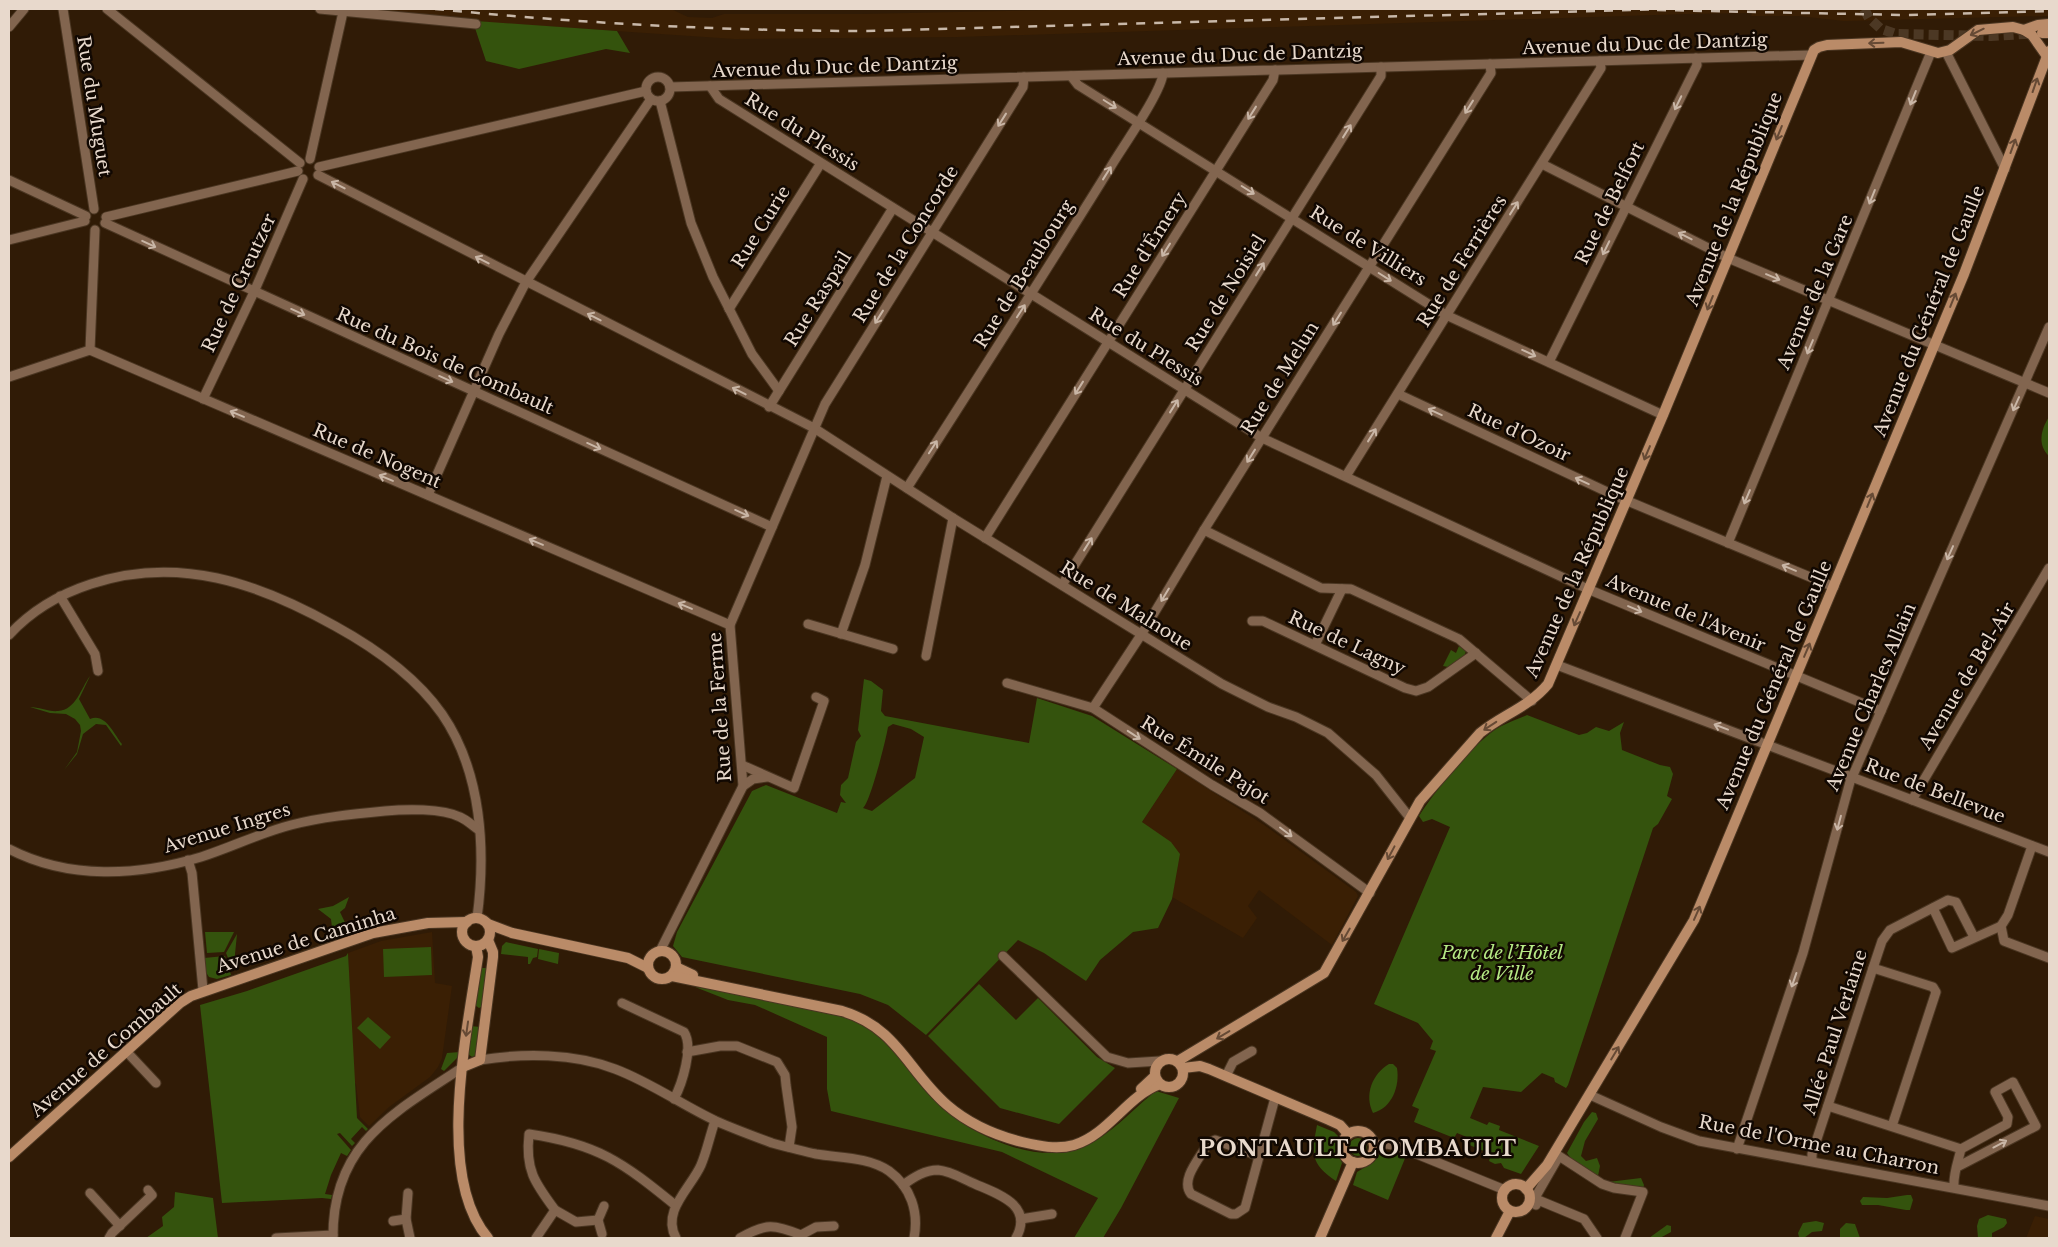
<svg xmlns="http://www.w3.org/2000/svg" width="2058" height="1247" font-family="'Libre Baskerville',serif">
<style>
.built{fill:#3a1f04}
.green{fill:#34530d;fill-rule:evenodd}
.lines{fill:none;stroke-linecap:round;stroke-linejoin:round}
.secondary-tunnel{stroke:#4c3824;stroke-width:10;stroke-dasharray:10 5;stroke-linecap:butt}
.street-casing{stroke:#4a3622;stroke-width:11}
.secondary-casing{stroke:#4a3622;stroke-width:12}
.street{stroke:#82654f;stroke-width:9}
.secondary{stroke:#ba8b68;stroke-width:10}
.rail{stroke:#c8b8a9;stroke-width:2.5;stroke-dasharray:9 9;stroke-linecap:butt}
.oneway{stroke:#664a35}
.oneway2{stroke:#c9b6a6}
.labels{text-anchor:middle;stroke-width:5;stroke-linejoin:round;paint-order:stroke}
.street-label{font-size:18px;fill:#e8d9cc;stroke:#110802}
.park-label{font-size:18px;font-style:italic;fill:#b6ea85;stroke:#110802}
.district-label{font-size:22px;font-weight:bold;letter-spacing:1px;fill:#e8d9cc;stroke:#110802}
</style>
<rect width="100%" height="100%" fill="#301b06"/>
<!-- built -->
<g class="built">
<path d="M355 9H671L688 17 712 18 724 14H861L1097 9H2049V16L1844 21 1798 16H1751L1752 13 1687 14 958 37 735 39 495 23Z"/>
<path d="M1177 769 1264 825 1356 892 1358 896 1332 945 1259 890 1248 906 1257 918 1243 938 1172 897 1180 854 1142 822Z"/>
<path d="M432 932 435 983 452 986 442 1058 438 1067 430 1077 389 1107 369 1126 360 1117 356 1084 354 1082 348 953 381 941Z"/>
<path d="M2035 1216 2049 1219V1238H2026Z"/>
</g>
<!-- green -->
<g class="green">
<path d="M476 21 617 31 630 53 606 49 519 69 486 61 475 28Z"/>
<path d="M2049 417V456C2037 445 2041 429 2049 417Z"/>
<path d="M1459 646 1466 651 1464 657 1448 667 1443 666 1451 650 1456 653Z"/>
<path d="M90 676 79 699 90 719C105 712 114 734 122 744L121 746 106 725 96 724 83 734 77 754 64 770 77 752 81 731 80 725 75 719 66 714 50 713 30 707C39 707 49 712 58 711 76 710 81 688 90 676Z"/>
<path d="M864 679 871 681 883 690 881 711 885 716 1029 743 1037 698 1092 716 1177 769 1142 822 1171 842 1180 854 1172 899 1158 928 1133 932 1100 960 1086 981 1044 953 1018 940 926 1035 888 1005 860 994 682 957 673 946 677 932 752 791 766 785 837 813 841 802 846 803 840 795 841 785 848 778 856 742 861 736 858 730ZM893 724 911 729 924 737 915 778 872 811 863 808C870 803 886 740 888 727Z"/>
<path d="M1527 715 1579 735 1587 733 1596 727 1609 731 1624 722 1620 733 1622 750 1660 765 1670 767 1673 774 1667 796 1672 799 1658 824 1653 828 1568 1085 1566 1088 1555 1082 1554 1078 1542 1073 1521 1092 1483 1087 1470 1118 1487 1125 1489 1122 1500 1126 1499 1130 1539 1146 1521 1174 1504 1168 1501 1163 1495 1164 1489 1161 1491 1154 1467 1144 1469 1138 1457 1133 1454 1138 1414 1122 1419 1109 1412 1106 1436 1051 1430 1049 1433 1041 1418 1023 1374 1004 1450 827 1432 819 1423 822 1419 816C1435 791 1468 750 1492 732 1502 724 1516 720 1527 715Z"/>
<path d="M349 897 345 908 340 912 349 931 333 936 331 919 318 909 333 906Z"/>
<path d="M205 932H234L224 952 207 953Z"/>
<path d="M237 934 235 954 236 969 233 970 226 953Z"/>
<path d="M506 942 538 949 537 957 533 958 530 964H528V957L501 954 502 946Z"/>
<path d="M431 947 432 975 384 977 383 949Z"/>
<path d="M539 949 559 953 558 964 538 959Z"/>
<path d="M348 953 357 1118 368 1129 366 1131 362 1127 351 1139 355 1143 352 1146 340 1133 337 1134 351 1150 347 1156 341 1153 331 1175 325 1194 332 1195 331 1199 322 1198 222 1203 200 1005 247 991 346 956Z"/>
<path d="M225 956 231 975 217 979 209 977 205 971 204 958Z"/>
<path d="M482 968H487L483 1006 479 1008 475 1005 479 970Z"/>
<path d="M979 984 1016 1020 1038 998 1097 1057 1115 1068 1059 1124 1000 1108 928 1036Z"/>
<path d="M695 987C734 992 772 1001 811 1010 828 1014 849 1016 865 1025 892 1040 908 1073 929 1095 963 1132 1036 1169 1086 1146 1111 1134 1130 1112 1151 1095L1150 1093 1156 1091 1179 1098 1121 1208 1103 1238H1074L1098 1198 1002 1152 831 1111 827 1089V1037L755 1005 728 1000Z"/>
<path d="M368 1017 391 1037 380 1049 357 1028Z"/>
<path d="M471 1026 480 1027 476 1055 472 1057 467 1053Z"/>
<path d="M460 1052 458 1057 444 1071 441 1069 447 1053Z"/>
<path d="M1389 1064H1393L1397 1068C1400 1086 1392 1108 1373 1113 1364 1095 1372 1074 1389 1064Z"/>
<path d="M1592 1112 1596 1113 1598 1119 1585 1141 1581 1156 1586 1161 1597 1158 1600 1166 1598 1176 1578 1168 1567 1153 1584 1122Z"/>
<path d="M1317 1125 1334 1132 1338 1136 1337 1149 1342 1163 1336 1181C1309 1163 1312 1152 1317 1125Z"/>
<circle cx="1358" cy="1147" r="9"/>
<path d="M1382 1151 1406 1156 1388 1200 1353 1185 1357 1172 1374 1162Z"/>
<path d="M1641 1178 1644 1185 1643 1189 1637 1191 1608 1182Z"/>
<path d="M175 1192 213 1198 218 1238H146L163 1226 162 1217 174 1207Z"/>
<path d="M1907 1195H1911L1913 1200 1910 1210H1906L1878 1205H1862L1860 1201 1863 1197 1887 1198Z"/>
<path d="M1988 1215 2006 1219 2007 1223 2004 1227 1992 1233V1238H1978L1977 1226 1979 1219Z"/>
<path d="M1816 1221 1824 1223 1822 1231 1812 1232 1804 1238 1799 1237 1798 1233 1803 1223Z"/>
<path d="M1846 1223 1855 1224 1860 1238H1840V1229Z"/>
<path d="M1667 1225 1671 1226V1232L1660 1238H1649Z"/>
</g>
<g class="lines">
<!-- secondary-tunnel -->
<path class="secondary-tunnel" d="M1864 9 1869 18 1881 29 1896 34 1991 36 2042 33"/>
<defs>
<g id="street">
<path d="M63 9 94 209"/>
<path d="M107 9 300 163"/>
<path d="M320 9 476 24"/>
<path d="M9 27 24 9"/>
<path d="M1946 52 2005 169"/>
<path d="M1071 76 1078 85 1446 315 1663 415"/>
<circle cx="658" cy="89" r="12"/>
<path d="M710 86 719 99 1262 438 1590 590 1881 711"/>
<path d="M670 87 1811 55"/>
<path d="M660 101 691 223 713 277 752 354 779 391"/>
<path d="M310 159 343 12"/>
<path d="M1542 164 1728 258 2049 393"/>
<path d="M319 167 646 91"/>
<path d="M318 175 814 428 953 518 1222 684 1268 707 1296 717 1328 733 1376 775 1410 818"/>
<path d="M9 180 86 216"/>
<path d="M106 217 298 171"/>
<path d="M105 223 772 527"/>
<path d="M9 240 85 221"/>
<path d="M729 309 821 163"/>
<path d="M90 350 95 230"/>
<path d="M1549 362 1697 65 1696 58"/>
<path d="M9 377 90 350 730 625"/>
<path d="M1398 394 1618 497 1834 587"/>
<path d="M203 399 254 292 303 179"/>
<path d="M769 407 893 208"/>
<path d="M1346 476 1601 68 1600 61"/>
<path d="M907 488C975 382 1043 276 1110 168 1121 149 1162 92 1163 73"/>
<path d="M428 495 499 334 526 282 651 99"/>
<path d="M1204 530 1321 588 1351 589 1459 639 1532 701"/>
<path d="M985 538 1273 80 1275 70"/>
<path d="M1728 543 1931 52"/>
<path d="M1062 585 1381 76V67"/>
<path d="M60 596 95 654 98 671"/>
<path d="M1252 621H1263L1405 688 1416 691 1428 687 1476 653"/>
<path d="M808 624 893 649"/>
<path d="M841 634 865 565 887 476"/>
<path d="M9 635C31 611 60 594 91 584 178 555 258 583 335 626 375 648 416 677 442 714 482 772 486 851 477 918"/>
<path d="M1315 645 1342 589"/>
<path d="M926 656 953 518"/>
<path d="M1557 665 2049 852"/>
<path d="M1007 683 1093 708 1212 785 1260 813 1370 893"/>
<path d="M1093 708 1141 635 1204 530 1491 73 1490 64"/>
<path d="M742 765 794 788 824 701 816 697"/>
<path d="M743 786 753 779 767 777"/>
<path d="M1912 800 2049 568"/>
<path d="M2032 846 2008 915 2001 926 2004 941 2049 958"/>
<path d="M9 849C69 880 138 876 201 857 232 847 260 833 291 825 322 817 353 814 385 811 405 809 442 808 460 817 467 820 473 826 479 830"/>
<path d="M188 860 192 873 203 990"/>
<path d="M1933 908 1952 948 2001 926"/>
<path d="M660 951 743 786 730 625 825 404 1023 87 1024 77"/>
<path d="M1003 956 1107 1057 1128 1063 1160 1061"/>
<path d="M1873 968 1933 987 1936 992 1892 1126"/>
<path d="M622 1003 684 1032C694 1047 682 1084 674 1099"/>
<path d="M126 1051 156 1083"/>
<path d="M687 1052 720 1046H737L777 1062 785 1075 786 1085 792 1127 789 1147"/>
<path d="M480 1060C523 1053 574 1053 615 1069 650 1082 682 1105 716 1121 734 1129 753 1136 772 1143 787 1147 802 1151 816 1154 840 1158 869 1157 889 1171 911 1187 919 1212 914 1238"/>
<path d="M1226 1076 1233 1062 1252 1051"/>
<path d="M1590 1095 1661 1127 1699 1141 2049 1206"/>
<path d="M1828 1106 1961 1149"/>
<path d="M1374 1145 1387 1144 1397 1146 1505 1190"/>
<path d="M1737 1149 1803 953 1850 782 2049 327"/>
<path d="M1259 1156 1215 1140 1207 1145C1199 1159 1180 1180 1191 1194L1231 1214H1236L1245 1208 1275 1098"/>
<path d="M1812 1161V1154L1873 968 1882 941 1890 930 1948 900 1956 902 1974 937"/>
<path d="M903 1185C914 1177 925 1170 938 1170 951 1171 963 1179 975 1184 998 1194 1034 1205 1016 1238"/>
<path d="M1954 1187C1953 1174 1958 1162 1961 1149L2007 1124 2008 1117 1995 1092 2013 1082 2036 1126 1957 1167"/>
<path d="M90 1193 120 1226"/>
<path d="M408 1193 406 1219 410 1238"/>
<path d="M555 1210 576 1222 598 1220"/>
<path d="M1021 1219 1052 1214"/>
<path d="M393 1221 406 1219"/>
<path d="M602 1234 598 1220 604 1206"/>
<path d="M109 1238 112 1233 152 1195 148 1190"/>
<path d="M276 1238 333 1235"/>
<path d="M333 1238C332 1143 394 1113 463 1067"/>
<path d="M536 1238 555 1210C535 1183 525 1170 529 1134 598 1144 622 1162 675 1205"/>
<path d="M676 1238C661 1211 691 1188 701 1165 707 1151 710 1135 715 1121"/>
<path d="M740 1238C766 1223 774 1224 801 1235L816 1227 834 1226"/>
<path d="M1597 1238 1584 1219 1538 1200 1536 1205 1532 1203 1559 1156 1602 1184 1614 1188 1643 1192 1625 1238"/>
</g>
<g id="secondary">
<path d="M2024 30 2038 25 2049 24"/>
<path d="M2042 33H2049"/>
<circle cx="476" cy="932" r="14"/>
<path d="M488 924 512 933 628 958 648 968"/>
<path d="M476 946 478 957C467 1032 435 1177 488 1238"/>
<circle cx="662" cy="965" r="14"/>
<path d="M676 967 693 975"/>
<path d="M672 976 842 1011C898 1028 907 1070 947 1105 969 1124 994 1135 1022 1142 1039 1146 1057 1150 1074 1145 1109 1134 1127 1096 1160 1084"/>
<circle cx="1169" cy="1073" r="14"/>
<path d="M1178 1061 1324 973 1420 801 1480 733C1502 715 1529 707 1548 684L1663 415 1814 50 1819 47 1827 45 1901 42 1938 53 1950 50 1978 30 2013 27 2024 30 2032 35 2046 55"/>
<path d="M463 1067 480 1060 493 957V952L488 940"/>
<path d="M1183 1068 1200 1066 1209 1069 1329 1120 1340 1125 1348 1134"/>
<path d="M1141 1089 1155 1076"/>
<circle cx="1358" cy="1147" r="16"/>
<path d="M9 1157 180 1003 191 996 373 933 428 923 467 922"/>
<circle cx="1516" cy="1198" r="14"/>
<path d="M1526 1189 1547 1165 1694 920 1964 274 2049 51"/>
<path d="M1320 1238 1353 1162"/>
<path d="M1496 1238 1510 1211"/>
</g>
</defs>
<!-- street casing -->
<use href="#street" class="street-casing"/>
<!-- secondary casing -->
<use href="#secondary" class="secondary-casing"/>
<!-- street -->
<use href="#street" class="street"/>
<!-- secondary -->
<use href="#secondary" class="secondary"/>
<!-- rail -->
<g class="rail">
<path d="M435 9C579 23 722 31 867 31L1664 9"/>
<path d="M1657 10 1905 15 2049 11"/>
</g>
</g>
<!-- one-way arrows -->
<defs><path id="oneway-shaft" d="M-6 0H5M1.5-3L5.5 0L1.5 3" fill="none" stroke-width="1.6" stroke-linecap="round" stroke-linejoin="round" transform="scale(1.25)"/></defs>
<g class="oneway">
<use href="#oneway-shaft" transform="translate(1977 32) rotate(154)"/>
<use href="#oneway-shaft" transform="translate(1876 43) rotate(178)"/>
<use href="#oneway-shaft" transform="translate(2035 85) rotate(-71)"/>
<use href="#oneway-shaft" transform="translate(1779 133) rotate(112)"/>
<use href="#oneway-shaft" transform="translate(2013 146) rotate(-70)"/>
<use href="#oneway-shaft" transform="translate(1953 300) rotate(-68)"/>
<use href="#oneway-shaft" transform="translate(1710 303) rotate(112)"/>
<use href="#oneway-shaft" transform="translate(1647 453) rotate(113)"/>
<use href="#oneway-shaft" transform="translate(1870 500) rotate(-68)"/>
<use href="#oneway-shaft" transform="translate(1577 619) rotate(114)"/>
<use href="#oneway-shaft" transform="translate(1807 650) rotate(-67)"/>
<use href="#oneway-shaft" transform="translate(1490 726) rotate(147)"/>
<use href="#oneway-shaft" transform="translate(1391 853) rotate(118)"/>
<use href="#oneway-shaft" transform="translate(1697 913) rotate(-66)"/>
<use href="#oneway-shaft" transform="translate(1346 935) rotate(120)"/>
<use href="#oneway-shaft" transform="translate(467 1029) rotate(98)"/>
<use href="#oneway-shaft" transform="translate(1223 1035) rotate(149)"/>
<use href="#oneway-shaft" transform="translate(1615 1053) rotate(-59)"/>
</g>
<g class="oneway2">
<use href="#oneway-shaft" transform="translate(1913 98) rotate(112)"/>
<use href="#oneway-shaft" transform="translate(1678 103) rotate(116)"/>
<use href="#oneway-shaft" transform="translate(1110 104) rotate(32)"/>
<use href="#oneway-shaft" transform="translate(1469 107) rotate(122)"/>
<use href="#oneway-shaft" transform="translate(1252 113) rotate(122)"/>
<use href="#oneway-shaft" transform="translate(1002 120) rotate(122)"/>
<use href="#oneway-shaft" transform="translate(1347 131) rotate(-58)"/>
<use href="#oneway-shaft" transform="translate(1107 173) rotate(-58)"/>
<use href="#oneway-shaft" transform="translate(338 185) rotate(-153)"/>
<use href="#oneway-shaft" transform="translate(1248 190) rotate(32)"/>
<use href="#oneway-shaft" transform="translate(1872 197) rotate(112)"/>
<use href="#oneway-shaft" transform="translate(1514 208) rotate(-58)"/>
<use href="#oneway-shaft" transform="translate(1685 236) rotate(-153)"/>
<use href="#oneway-shaft" transform="translate(149 244) rotate(25)"/>
<use href="#oneway-shaft" transform="translate(1606 248) rotate(116)"/>
<use href="#oneway-shaft" transform="translate(1166 250) rotate(122)"/>
<use href="#oneway-shaft" transform="translate(482 260) rotate(-153)"/>
<use href="#oneway-shaft" transform="translate(1260 269) rotate(-58)"/>
<use href="#oneway-shaft" transform="translate(1385 277) rotate(32)"/>
<use href="#oneway-shaft" transform="translate(1773 277) rotate(23)"/>
<use href="#oneway-shaft" transform="translate(1021 311) rotate(-57)"/>
<use href="#oneway-shaft" transform="translate(298 312) rotate(24)"/>
<use href="#oneway-shaft" transform="translate(594 317) rotate(-153)"/>
<use href="#oneway-shaft" transform="translate(879 317) rotate(122)"/>
<use href="#oneway-shaft" transform="translate(1337 319) rotate(122)"/>
<use href="#oneway-shaft" transform="translate(1810 347) rotate(113)"/>
<use href="#oneway-shaft" transform="translate(1529 353) rotate(25)"/>
<use href="#oneway-shaft" transform="translate(446 379) rotate(24)"/>
<use href="#oneway-shaft" transform="translate(1079 388) rotate(122)"/>
<use href="#oneway-shaft" transform="translate(739 391) rotate(-153)"/>
<use href="#oneway-shaft" transform="translate(2016 404) rotate(114)"/>
<use href="#oneway-shaft" transform="translate(1174 406) rotate(-58)"/>
<use href="#oneway-shaft" transform="translate(1435 412) rotate(-155)"/>
<use href="#oneway-shaft" transform="translate(237 414) rotate(-157)"/>
<use href="#oneway-shaft" transform="translate(1372 435) rotate(-58)"/>
<use href="#oneway-shaft" transform="translate(594 446) rotate(24)"/>
<use href="#oneway-shaft" transform="translate(933 447) rotate(-57)"/>
<use href="#oneway-shaft" transform="translate(1251 456) rotate(122)"/>
<use href="#oneway-shaft" transform="translate(386 478) rotate(-157)"/>
<use href="#oneway-shaft" transform="translate(1582 481) rotate(-155)"/>
<use href="#oneway-shaft" transform="translate(1747 497) rotate(113)"/>
<use href="#oneway-shaft" transform="translate(742 513) rotate(24)"/>
<use href="#oneway-shaft" transform="translate(536 542) rotate(-157)"/>
<use href="#oneway-shaft" transform="translate(1088 544) rotate(-58)"/>
<use href="#oneway-shaft" transform="translate(1950 553) rotate(114)"/>
<use href="#oneway-shaft" transform="translate(1789 568) rotate(-157)"/>
<use href="#oneway-shaft" transform="translate(1165 595) rotate(121)"/>
<use href="#oneway-shaft" transform="translate(685 606) rotate(-157)"/>
<use href="#oneway-shaft" transform="translate(1635 609) rotate(23)"/>
<use href="#oneway-shaft" transform="translate(1721 727) rotate(-159)"/>
<use href="#oneway-shaft" transform="translate(1134 735) rotate(33)"/>
<use href="#oneway-shaft" transform="translate(1839 823) rotate(105)"/>
<use href="#oneway-shaft" transform="translate(1286 832) rotate(37)"/>
<use href="#oneway-shaft" transform="translate(1794 980) rotate(109)"/>
<use href="#oneway-shaft" transform="translate(2000 1144) rotate(-28)"/>
</g>
<g class="labels">
<!-- street labels -->
<g class="street-label">
<text transform="translate(1645 44) rotate(-2)" y="6">Avenue du Duc de Dantzig</text>
<text transform="translate(1240 55) rotate(-2)" y="6">Avenue du Duc de Dantzig</text>
<text transform="translate(835 67) rotate(-2)" y="6">Avenue du Duc de Dantzig</text>
<text transform="translate(94 106) rotate(81)" y="6">Rue du Muguet</text>
<text transform="translate(802 132) rotate(32)" y="6">Rue du Plessis</text>
<text transform="translate(1734 199) rotate(-68)" y="6">Avenue de la République</text>
<text transform="translate(1610 203) rotate(-64)" y="6">Rue de Belfort</text>
<text transform="translate(761 227) rotate(-58)" y="6">Rue Curie</text>
<text transform="translate(906 244) rotate(-58)" y="6">Rue de la Concorde</text>
<text transform="translate(1150 245) rotate(-58)" y="6">Rue d'Émery</text>
<text transform="translate(1368 246) rotate(32)" y="6">Rue de Villiers</text>
<text transform="translate(1462 261) rotate(-58)" y="6">Rue de Ferrières</text>
<text transform="translate(1024 274) rotate(-58)" y="6">Rue de Beaubourg</text>
<text transform="translate(239 283) rotate(-65)" y="6">Rue de Creutzer</text>
<text transform="translate(1815 292) rotate(-67)" y="6">Avenue de la Gare</text>
<text transform="translate(1226 293) rotate(-58)" y="6">Rue de Noisiel</text>
<text transform="translate(818 299) rotate(-58)" y="6">Rue Raspail</text>
<text transform="translate(1929 311) rotate(-68)" y="6">Avenue du Général de Gaulle</text>
<text transform="translate(1146 347) rotate(32)" y="6">Rue du Plessis</text>
<text transform="translate(445 361) rotate(24)" y="6">Rue du Bois de Combault</text>
<text transform="translate(1280 378) rotate(-58)" y="6">Rue de Melun</text>
<text transform="translate(1519 433) rotate(25)" y="6">Rue d'Ozoir</text>
<text transform="translate(377 456) rotate(23)" y="6">Rue de Nogent</text>
<text transform="translate(1577 572) rotate(-66)" y="6">Avenue de la République</text>
<text transform="translate(1126 606) rotate(32)" y="6">Rue de Malnoue</text>
<text transform="translate(1686 613) rotate(23)" y="6">Avenue de l'Avenir</text>
<text transform="translate(1347 643) rotate(25)" y="6">Rue de Lagny</text>
<text transform="translate(1967 676) rotate(-59)" y="6">Avenue de Bel-Air</text>
<text transform="translate(1774 685) rotate(-67)" y="6">Avenue du Général de Gaulle</text>
<text transform="translate(1871 697) rotate(-67)" y="6">Avenue Charles Allain</text>
<text transform="translate(720 707) rotate(-94)" y="6">Rue de la Ferme</text>
<text transform="translate(1205 760) rotate(32)" y="6">Rue Émile Pajot</text>
<text transform="translate(1935 791) rotate(21)" y="6">Rue de Bellevue</text>
<text transform="translate(227 828) rotate(-17)" y="6">Avenue Ingres</text>
<text transform="translate(306 940) rotate(-17)" y="6">Avenue de Caminha</text>
<text transform="translate(1835 1032) rotate(-72)" y="6">Allée Paul Verlaine</text>
<text transform="translate(106 1050) rotate(-41)" y="6">Avenue de Combault</text>
<text transform="translate(1819 1145) rotate(11)" y="6">Rue de l'Orme au Charron</text>
</g>
<!-- park labels -->
<g class="park-label">
<text x="1502" y="959">Parc de l’Hôtel<tspan x="1502" dy="21">de Ville</tspan></text>
</g>
<!-- district labels -->
<g class="district-label">
<text x="1358" y="1156">PONTAULT-COMBAULT</text>
</g>
</g>
<!-- border -->
<rect width="2058" height="1247" fill="none" stroke="#e8d9cc" stroke-width="20"/>
</svg>
